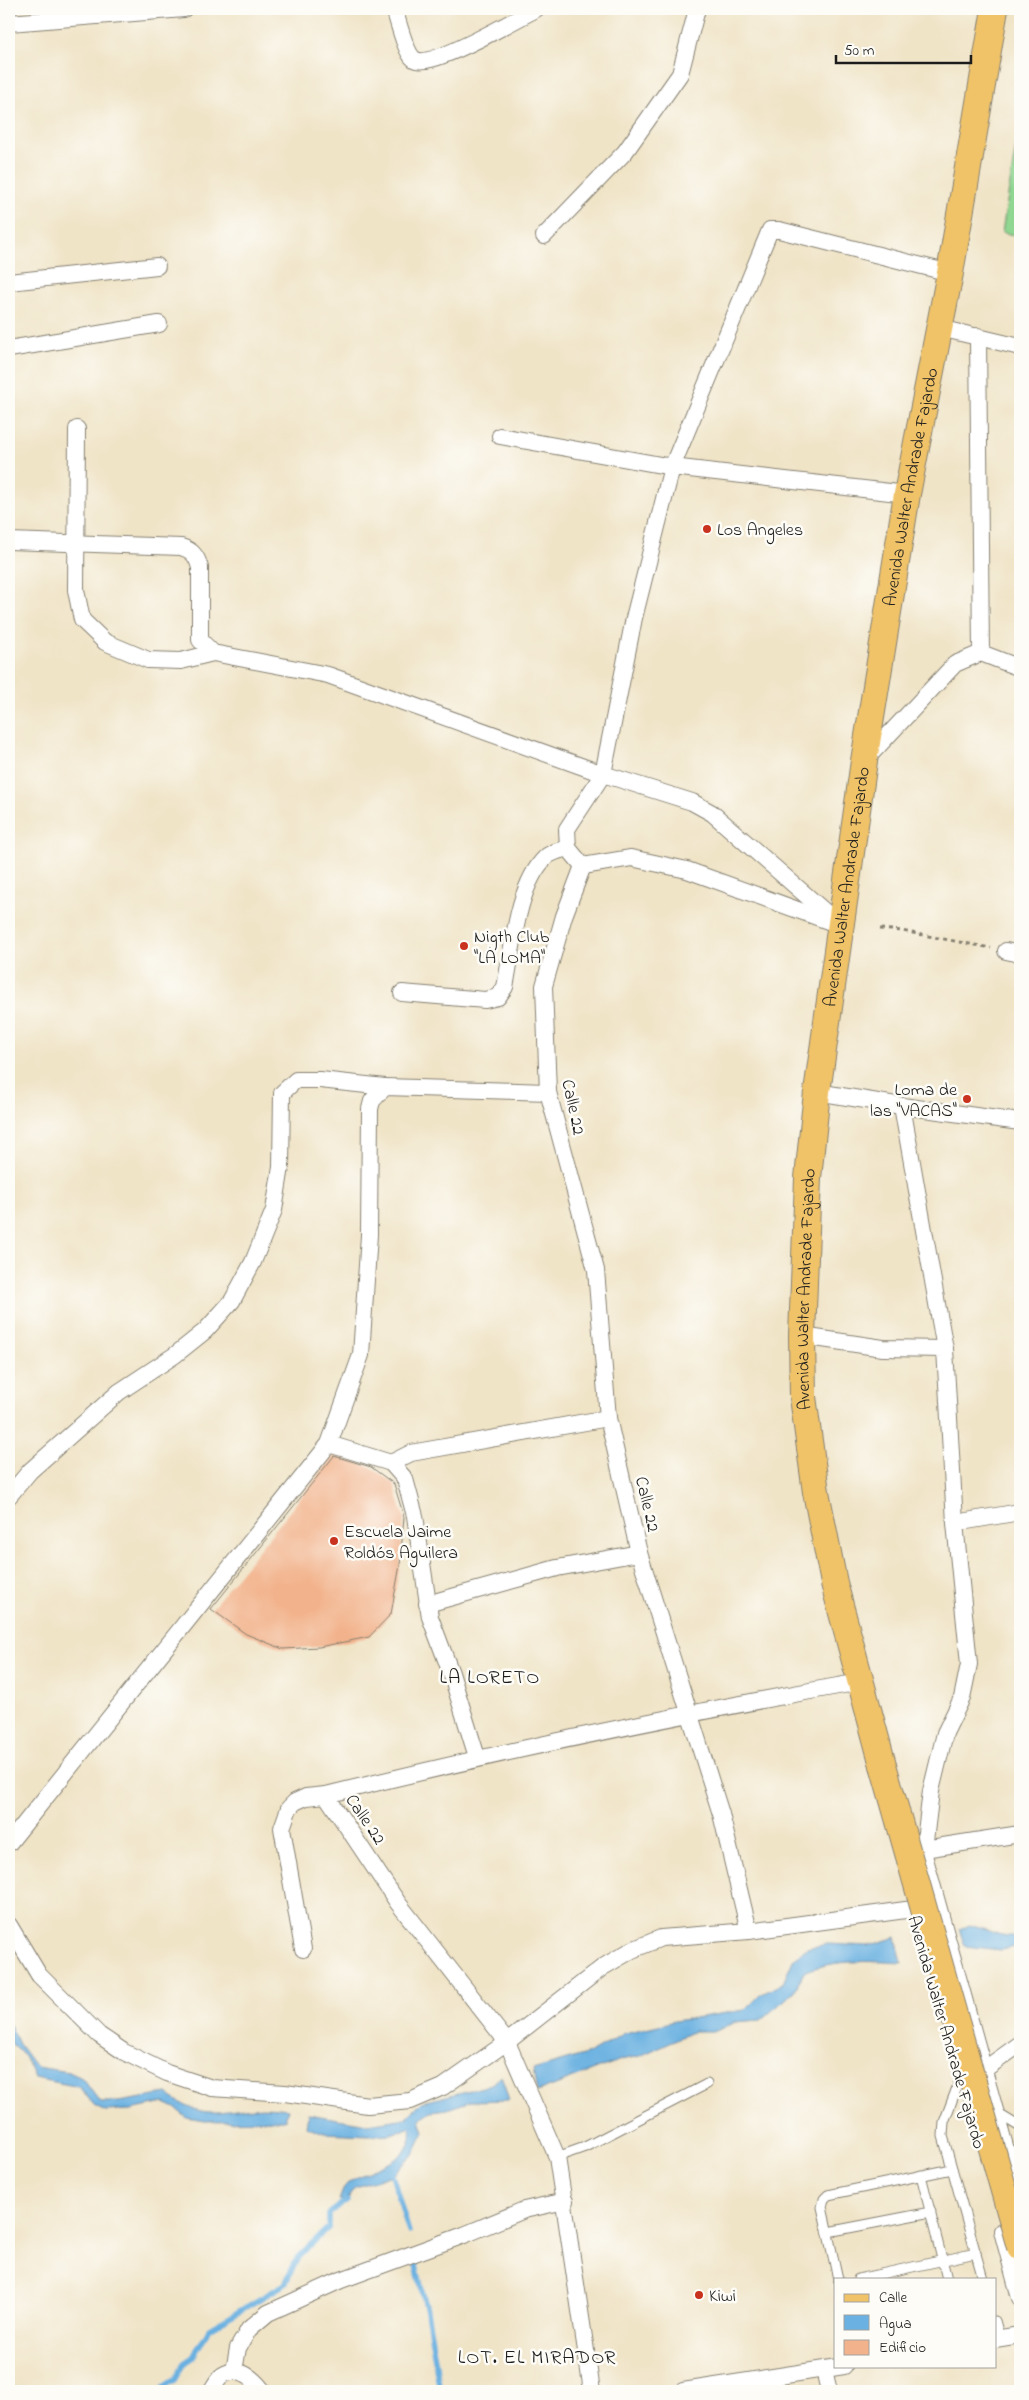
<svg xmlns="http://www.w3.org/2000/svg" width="1029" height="2400" font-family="'Indie Flower',sans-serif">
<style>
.green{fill:#90d792;stroke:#567a57}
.water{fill:#6bb1e1;stroke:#44667e}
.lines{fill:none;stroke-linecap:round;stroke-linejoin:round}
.stream{stroke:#6bb1e1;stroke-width:5.5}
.building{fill:#f2b28b}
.service-casing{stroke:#868072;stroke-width:11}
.minor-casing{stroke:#868072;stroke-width:18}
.primary-casing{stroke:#868072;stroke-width:28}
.path{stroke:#868072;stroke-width:3;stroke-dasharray:4 4;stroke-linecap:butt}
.service{stroke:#fff;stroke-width:9}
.minor{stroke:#fff;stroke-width:16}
.primary{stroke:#f0c369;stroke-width:26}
.primary-bridge-casing{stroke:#868072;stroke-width:28;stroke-linecap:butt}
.primary-bridge{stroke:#f0c369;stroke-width:26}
.poi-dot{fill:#c8321e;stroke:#fdfcf7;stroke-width:2}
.labels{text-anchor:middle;stroke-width:5;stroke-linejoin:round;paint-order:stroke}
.street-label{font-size:18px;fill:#1c1c1c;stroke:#fdfcf7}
.poi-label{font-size:18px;fill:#1c1c1c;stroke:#fdfcf7;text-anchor:start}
.quarter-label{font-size:20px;letter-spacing:1px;fill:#1c1c1c;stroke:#fdfcf7}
</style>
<rect width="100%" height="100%" fill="#fdfcf7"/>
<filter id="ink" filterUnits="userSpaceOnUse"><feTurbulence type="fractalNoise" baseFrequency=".02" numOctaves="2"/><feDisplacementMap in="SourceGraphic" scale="10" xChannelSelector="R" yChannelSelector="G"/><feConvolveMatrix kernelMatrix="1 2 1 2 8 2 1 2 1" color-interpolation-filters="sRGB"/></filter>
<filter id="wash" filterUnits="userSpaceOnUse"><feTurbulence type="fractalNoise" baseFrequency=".0096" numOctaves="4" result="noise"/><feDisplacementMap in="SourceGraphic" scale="20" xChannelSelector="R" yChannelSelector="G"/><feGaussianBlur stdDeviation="1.12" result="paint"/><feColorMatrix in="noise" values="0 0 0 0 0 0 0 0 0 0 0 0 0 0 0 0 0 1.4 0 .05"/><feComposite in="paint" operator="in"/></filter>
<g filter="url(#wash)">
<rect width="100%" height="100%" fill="#f0e4c7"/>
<!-- green -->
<path class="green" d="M1020 121V237L1002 232Z"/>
<!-- water -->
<g class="water">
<path d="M970 1925 1001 1935 1020 1937V1946L1001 1950 965 1946 959 1929Z"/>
<path d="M896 1937 902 1963C869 1961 835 1959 804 1972L794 1992 761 2020 734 2022 716 2031H694L640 2056 621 2060 537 2092 533 2070 590 2053 625 2033 675 2021 745 2010 760 1995 783 1983 794 1958 807 1948 828 1944 868 1946Z"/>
<path d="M9 2023 19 2044 36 2067 69 2072 82 2078 100 2102H118L167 2094C201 2119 214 2112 253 2108 264 2106 277 2108 288 2109L285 2120 205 2121 187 2118 175 2108 164 2103 131 2110 105 2111 94 2105 79 2087 35 2078C32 2072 30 2066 26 2060 14 2040 9 2053 9 2023Z"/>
<path d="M501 2075 509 2100 471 2101 447 2109 431 2111 420 2119 424 2132 412 2156 392 2175 356 2187 347 2200H339C341 2195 344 2186 348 2183 367 2167 416 2165 411 2127L391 2134 368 2135 324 2133 306 2126 308 2114 368 2124 406 2118 422 2102 483 2087 494 2083Z"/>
</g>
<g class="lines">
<!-- stream -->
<g class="stream">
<path d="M392 2175 409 2232"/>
<path d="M416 2265 427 2311 440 2391"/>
<path d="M162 2391 165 2386 174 2380 184 2363 193 2357 209 2329 285 2284 298 2257 329 2227V2213L347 2200"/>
</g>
</g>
<g id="blocks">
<!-- building -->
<path class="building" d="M334 1456 371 1467 394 1484 404 1517 400 1565 391 1614 369 1637 319 1647 283 1649 246 1634 211 1609Z"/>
</g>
</g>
<g filter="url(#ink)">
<use href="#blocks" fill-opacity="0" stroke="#868072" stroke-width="1"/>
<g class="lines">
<defs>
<g id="service">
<path d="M961 2077 944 2122 943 2136 983 2279"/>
<path d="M997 2113 1020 2127"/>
<path d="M557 2157 585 2147 707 2084"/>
<path d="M921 2175 947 2279"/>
<path d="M828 2232 931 2212"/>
<path d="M838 2279 822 2207 824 2199 828 2195 952 2169"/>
<path d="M858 2279 976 2253"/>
<path d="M995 2321 1000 2338"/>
</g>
<g id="minor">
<path d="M394 9C398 20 405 52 414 59 430 70 516 19 536 9"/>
<path d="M9 23 184 9"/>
<path d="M544 236 625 152 680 74 697 9"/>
<path d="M9 282 157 266"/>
<path d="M940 328 1020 347"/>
<path d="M978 336 981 653"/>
<path d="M9 349 159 324"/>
<path d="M77 429 76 590 82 620 105 642 148 660 181 661 213 653"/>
<path d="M500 436 672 467 770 230H779L950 273"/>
<path d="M9 541 181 547C192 550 197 556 200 568V640L213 653 328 675 603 774 634 618 672 467 907 494"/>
<path d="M866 759 955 664 981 653 1020 668"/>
<path d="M583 866 631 858 687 870 831 922"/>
<path d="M1006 951 1020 954"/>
<path d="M402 993 485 1000 498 997 505 987C513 948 517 885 546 857 551 852 561 850 568 848"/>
<path d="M817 1092 902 1106 1020 1122"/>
<path d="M902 1106 945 1349"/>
<path d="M802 1336 883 1348 945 1349 955 1523 969 1664 962 1698 945 1733 931 1791 924 1849 1020 1834"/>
<path d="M329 1444 391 1463 411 1453 608 1418"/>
<path d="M391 1463 405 1479 415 1516 430 1617 451 1673 477 1757"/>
<path d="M9 1496 30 1471 119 1392 175 1355 205 1331 232 1301 253 1262 274 1210 281 1167 282 1093 296 1080H320L385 1087"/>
<path d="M955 1523 1020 1512"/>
<path d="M427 1604 557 1568 639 1553"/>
<path d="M920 1841 1020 2200"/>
<path d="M9 1843 329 1444 361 1355 369 1235 370 1109 372 1101 385 1087 548 1092"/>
<path d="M9 1925 39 1975 99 2035 124 2052 167 2073 212 2088 285 2093 368 2105 410 2101 443 2087 507 2042 603 1967 632 1950 661 1938 749 1931 913 1909"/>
<path d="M749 1931 721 1814 639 1553 608 1418 596 1270 548 1092 544 986 564 916 583 866 568 848 567 829 603 774 692 802 712 813 840 925"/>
<path d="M303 1949 282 1828 289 1808 295 1802 306 1797 326 1795"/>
<path d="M976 2072 985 2069 1020 2044"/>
<path d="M1002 2231 1020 2298"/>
<path d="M995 2339 1020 2335"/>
<path d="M824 2370 829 2391"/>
<path d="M234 2371 238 2348 249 2329 268 2313 341 2280 464 2235 524 2210 565 2201"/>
<path d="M211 2391C214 2387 218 2378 223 2375 239 2365 254 2379 263 2391"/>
<path d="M592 2391 557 2157 507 2042 398 1903 326 1795C503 1751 680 1714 860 1682"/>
<path d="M683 2391 844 2366"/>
</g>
<g id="primary">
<path id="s1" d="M883 1765 834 1583 816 1492 803 1397 802 1336 808 1178 817 1092 864 761 907 494 950 273 995 9"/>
</g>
</defs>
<!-- service casing -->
<use href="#service" class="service-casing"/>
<!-- minor casing -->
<use href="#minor" class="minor-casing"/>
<!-- primary casing -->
<use href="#primary" class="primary-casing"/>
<!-- path -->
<path class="path" d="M880 929 902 931 991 948"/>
<!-- service -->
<use href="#service" class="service"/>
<!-- minor -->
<use href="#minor" class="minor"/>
<!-- primary -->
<use href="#primary" class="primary"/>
<defs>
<path id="primary-bridge" d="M883 1765 1020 2247"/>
</defs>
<!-- primary-bridge casing -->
<use href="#primary-bridge" class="primary-bridge-casing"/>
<!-- primary-bridge -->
<use href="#primary-bridge" class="primary-bridge"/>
</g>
</g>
<!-- markers -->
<g class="poi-dot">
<circle cx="707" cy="529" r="5"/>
<circle cx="464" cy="946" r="5"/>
<circle cx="967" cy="1099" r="5"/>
<circle cx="334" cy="1541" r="5"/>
<circle cx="699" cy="2295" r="5"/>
</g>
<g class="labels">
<!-- street labels -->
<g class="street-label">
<text dy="6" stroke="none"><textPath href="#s1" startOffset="1295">Avenida Walter Andrade Fajardo</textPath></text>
<text dy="6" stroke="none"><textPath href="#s1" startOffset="890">Avenida Walter Andrade Fajardo</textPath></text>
<text transform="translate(574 1107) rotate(78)" y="6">Calle 22</text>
<text dy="6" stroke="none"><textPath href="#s1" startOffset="485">Avenida Walter Andrade Fajardo</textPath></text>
<text transform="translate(648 1504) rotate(77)" y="6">Calle 22</text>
<text transform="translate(366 1819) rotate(56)" y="6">Calle 22</text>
<text transform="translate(947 2032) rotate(74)" y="6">Avenida Walter Andrade Fajardo</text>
</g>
<!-- poi labels -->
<g class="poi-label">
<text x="717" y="535">Los Angeles</text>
<text x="474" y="942">Nigth Club<tspan x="474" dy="21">"LA LOMA"</tspan></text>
<text x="957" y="1095" text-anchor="end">Loma de<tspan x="957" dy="21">las "VACAS"</tspan></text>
<text x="344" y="1537">Escuela Jaime<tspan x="344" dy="21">Roldós Aguilera</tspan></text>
<text x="709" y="2301">Kiwi</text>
</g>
<!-- quarter labels -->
<g class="quarter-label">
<text x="490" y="1683">LA LORETO</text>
<text x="537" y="2363">LOT. EL MIRADOR</text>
</g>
</g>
<!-- margin -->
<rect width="1029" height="2400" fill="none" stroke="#fdfcf7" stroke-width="30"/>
<!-- legend -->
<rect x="834" y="2278" width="162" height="90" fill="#fdfcf7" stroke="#a3a29f"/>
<rect x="844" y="2294" width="25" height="8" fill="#f0c369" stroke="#a3a29f"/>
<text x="879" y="2302" font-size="15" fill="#1c1c1c">Calle</text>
<rect x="844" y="2315" width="25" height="15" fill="#6bb1e1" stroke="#a3a29f"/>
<text x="879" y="2328" font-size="15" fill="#1c1c1c">Agua</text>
<rect x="844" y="2340" width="25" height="15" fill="#f2b28b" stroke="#a3a29f"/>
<text x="879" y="2352" font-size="15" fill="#1c1c1c">Edificio</text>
<!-- scale -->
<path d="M836 55v8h135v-8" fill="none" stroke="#1c1c1c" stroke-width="2.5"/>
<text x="844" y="55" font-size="15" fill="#1c1c1c" stroke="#fdfcf7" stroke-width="4" paint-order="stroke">50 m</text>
</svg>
